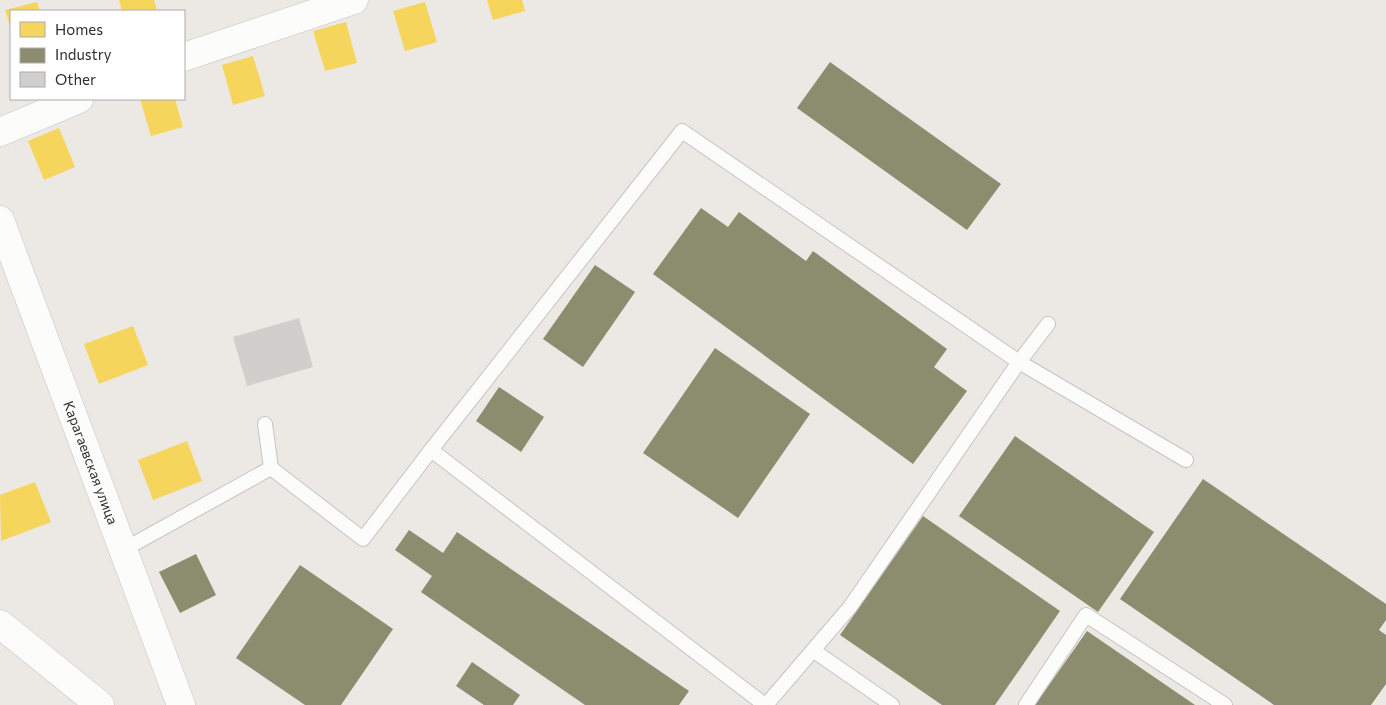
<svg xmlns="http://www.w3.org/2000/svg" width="1386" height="705" font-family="Commissioner,sans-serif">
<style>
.homes{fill:#f6d55c}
.industry{fill:#8c8c6e}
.building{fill:#d1cecb}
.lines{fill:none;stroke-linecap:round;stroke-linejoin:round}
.lane-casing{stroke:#c5c4c5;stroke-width:16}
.street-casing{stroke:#c5c4c5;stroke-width:29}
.secondary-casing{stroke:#c5c4c5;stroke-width:29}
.lane{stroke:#fcfcfb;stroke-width:14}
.street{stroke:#fcfcfb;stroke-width:28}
.secondary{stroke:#fcfcfb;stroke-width:28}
.labels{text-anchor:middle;stroke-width:5;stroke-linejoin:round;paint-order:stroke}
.street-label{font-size:14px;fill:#2e2e2e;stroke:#fff}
</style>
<rect width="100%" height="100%" fill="#ece8e4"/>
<!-- homes -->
<g class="homes">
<path d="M119 0H154L157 11H122Z"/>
<path d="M487 0H522L525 11 493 20Z"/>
<path d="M37 2 40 11H11V29L5 10Z"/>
<path d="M425 2 437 42 405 51 393 11Z"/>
<path d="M346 22 357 63 325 71 313 31Z"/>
<path d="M253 56 265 96 233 105 222 65Z"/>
<path d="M140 99H175L183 127 151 136Z"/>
<path d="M59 128 75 167 44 180 28 141Z"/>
<path d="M133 326 148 365 99 384 84 344Z"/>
<path d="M187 441 202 481 153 500 138 460Z"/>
<path d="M35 482 51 522 1 541 0 495Z"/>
</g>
<!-- industry -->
<g class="industry">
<path d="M830 62 1001 184 967 230 797 108Z"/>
<path d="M701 208 728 227 739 212 806 261 813 251 947 349 934 367 967 391 913 464 653 274Z"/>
<path d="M595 265 635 292 583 367 543 339Z"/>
<path d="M715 348 810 414 738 518 643 453Z"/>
<path d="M499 387 544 417 521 452 476 421Z"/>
<path d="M1015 436 1154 532 1098 612 959 516Z"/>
<path d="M1203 479 1386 604V620L1379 630 1386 635V684L1371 705H1274L1120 599Z"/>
<path d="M923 516 1060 611 995 705H942L840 635Z"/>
<path d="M409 530 443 553 457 532 689 691 679 705H585L421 592 432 576 395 550Z"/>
<path d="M196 554 216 595 180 613 159 572Z"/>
<path d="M300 565 393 629 341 705H305L236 658Z"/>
<path d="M1087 631 1195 705H1035Z"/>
<path d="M472 662 520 695 513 705H484L456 686Z"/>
</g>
<!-- building -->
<path class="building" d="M299 318 313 367 247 386 233 337Z"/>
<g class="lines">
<defs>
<g id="lane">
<path d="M265 424 271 468"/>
<path d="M431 450 682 131 1019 362 1186 460"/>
<path d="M123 550 271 468 363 539 431 450 765 705"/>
<path d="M814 651 892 705"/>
<path d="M766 705 850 607 1019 362 1048 324"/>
<path d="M1026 705 1086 615 1225 705"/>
</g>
<g id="street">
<path d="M184 57 354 0"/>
<path d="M0 132 79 99"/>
<path d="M0 624 100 705"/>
</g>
<g id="secondary">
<path id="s1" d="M0 220 181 705"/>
</g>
</defs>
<!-- lane casing -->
<use href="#lane" class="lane-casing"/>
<!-- street casing -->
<use href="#street" class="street-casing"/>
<!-- secondary casing -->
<use href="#secondary" class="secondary-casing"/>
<!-- lane -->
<use href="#lane" class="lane"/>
<!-- street -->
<use href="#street" class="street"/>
<!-- secondary -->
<use href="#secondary" class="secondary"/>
</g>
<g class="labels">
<!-- street labels -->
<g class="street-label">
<text dy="5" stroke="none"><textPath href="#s1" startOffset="259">Карагаевская улица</textPath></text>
</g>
</g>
<!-- legend -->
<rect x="10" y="10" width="175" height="90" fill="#ffffff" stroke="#ababab"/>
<rect x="20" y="22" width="25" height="15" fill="#f6d55c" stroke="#ababab"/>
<text x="55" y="35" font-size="15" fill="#2e2e2e">Homes</text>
<rect x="20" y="48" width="25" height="15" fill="#8c8c6e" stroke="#ababab"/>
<text x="55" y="60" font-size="15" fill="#2e2e2e">Industry</text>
<rect x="20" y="72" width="25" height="15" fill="#d1cecb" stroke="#ababab"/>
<text x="55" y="85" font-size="15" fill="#2e2e2e">Other</text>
</svg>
